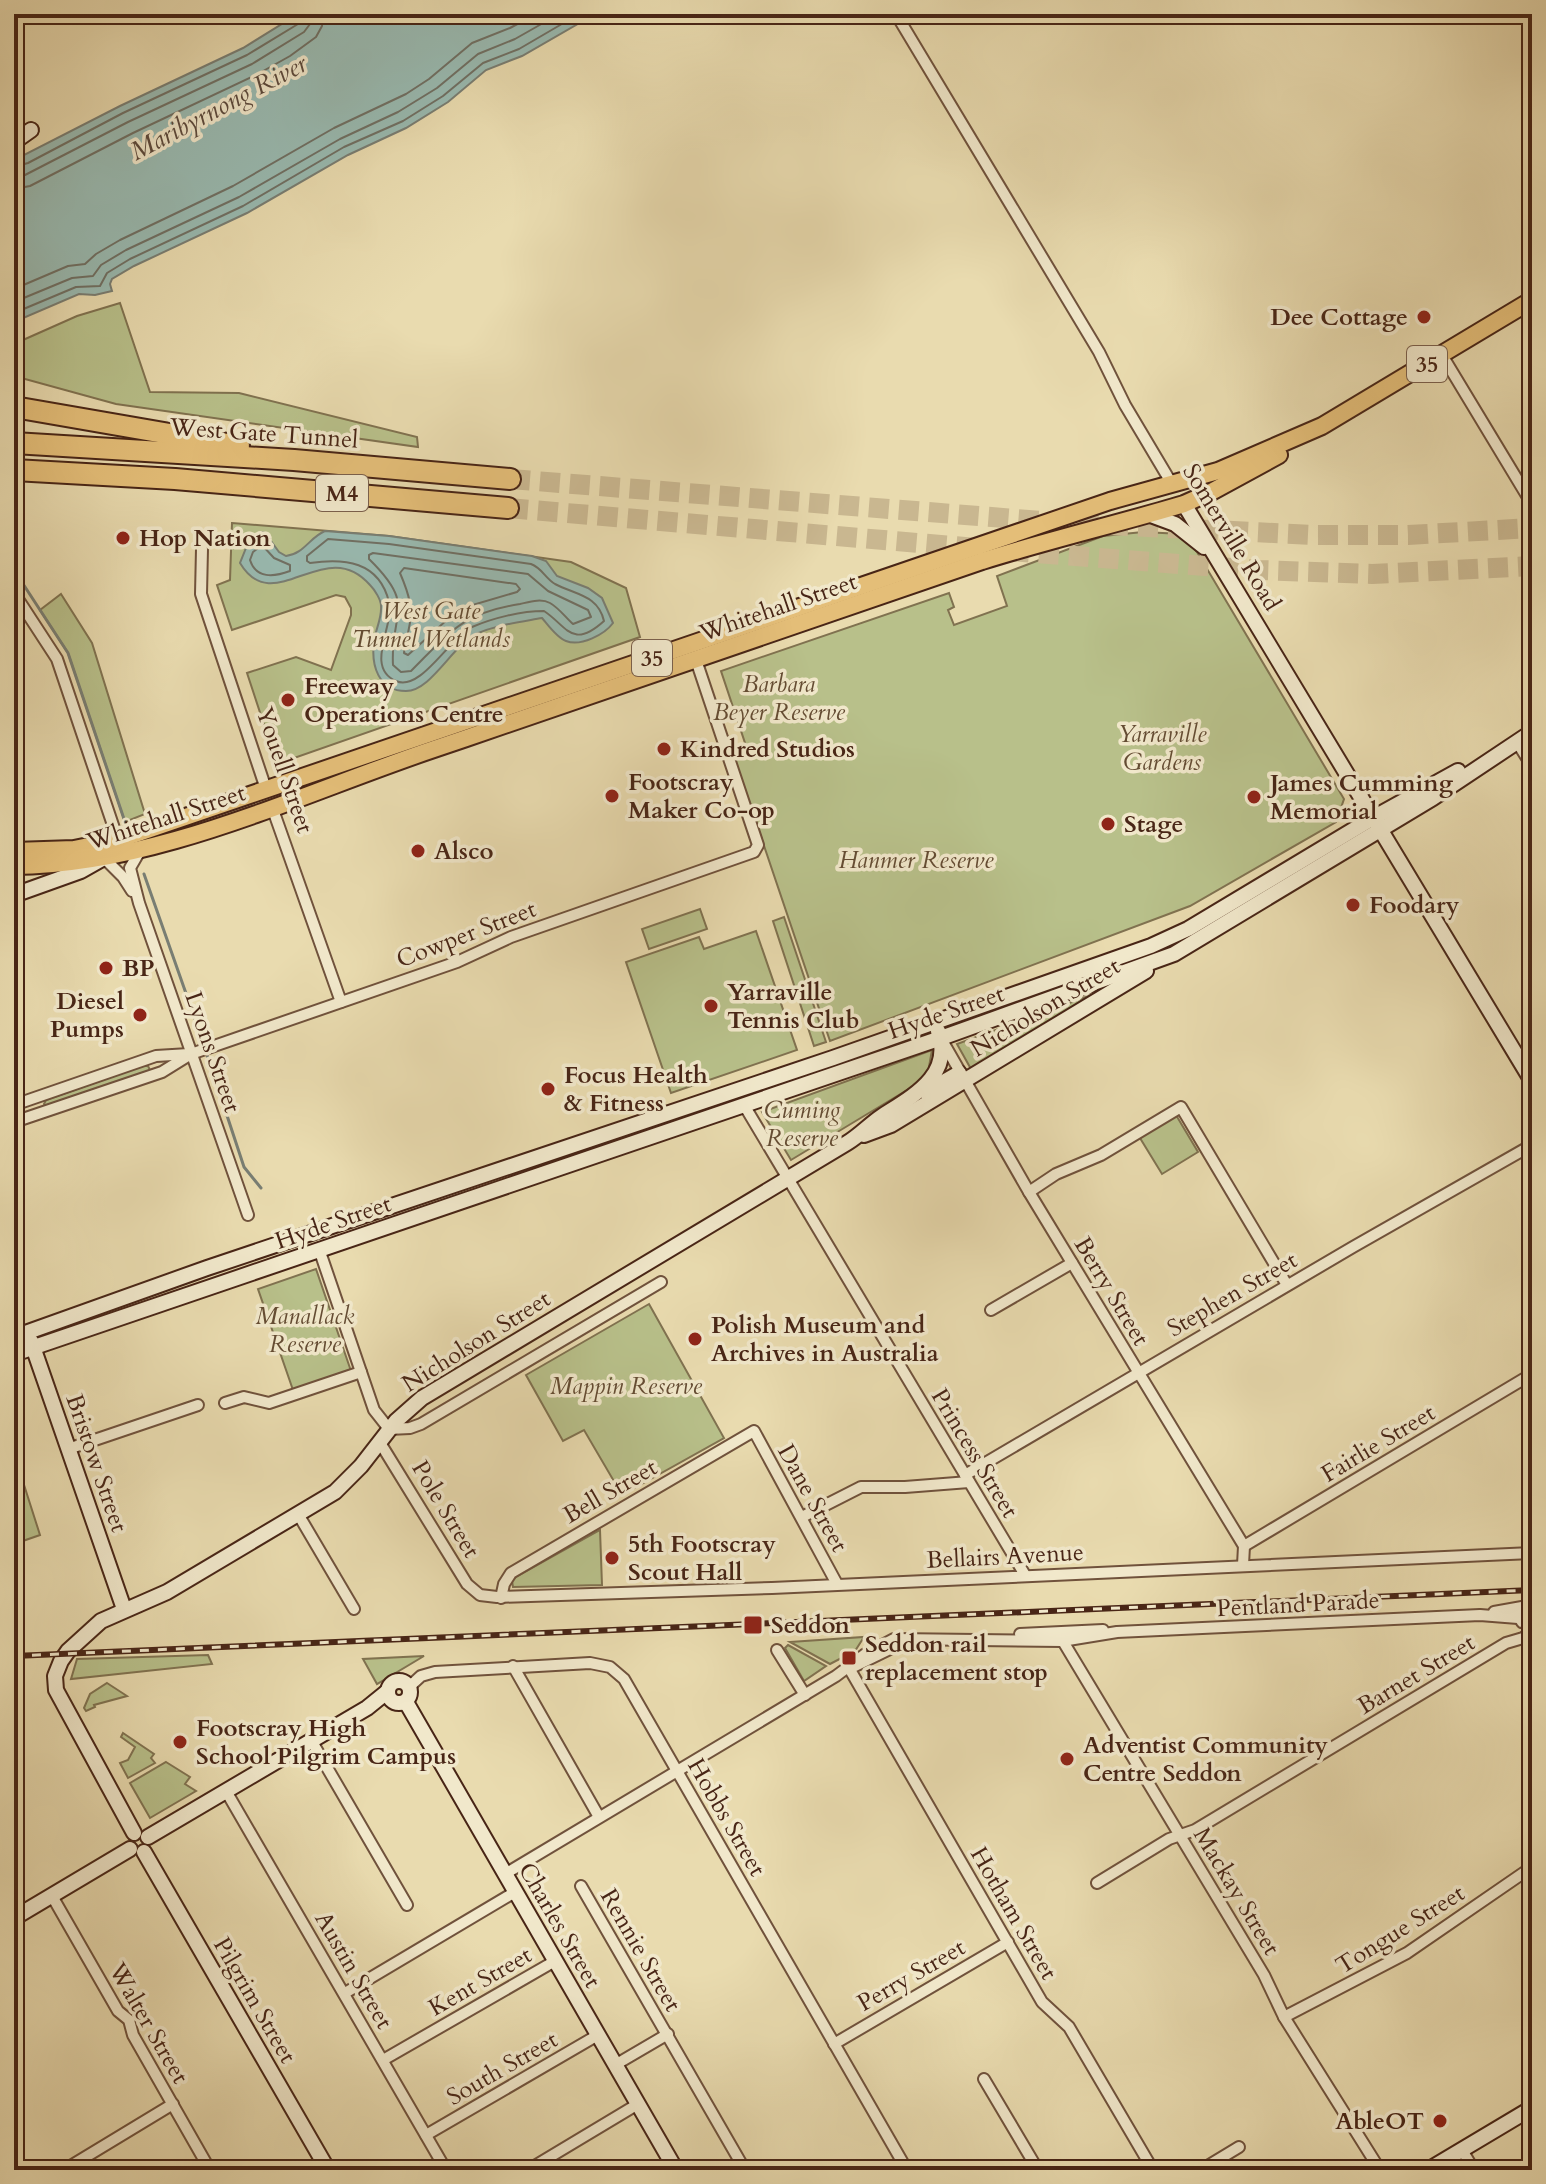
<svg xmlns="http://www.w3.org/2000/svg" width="1546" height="2184" font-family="Cardo,serif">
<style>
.green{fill:#b8c08a;stroke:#807250;stroke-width:2}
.water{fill:#99bab1;stroke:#797e73;stroke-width:2}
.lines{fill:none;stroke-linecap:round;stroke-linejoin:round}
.shore{stroke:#707064;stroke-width:2}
.stream{stroke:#797e73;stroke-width:3}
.highway-tunnel{stroke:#c9b790;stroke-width:20;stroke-dasharray:20 10;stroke-linecap:butt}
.street-casing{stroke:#70523c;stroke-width:14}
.secondary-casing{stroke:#482516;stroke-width:18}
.primary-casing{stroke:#482516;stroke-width:20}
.highway-casing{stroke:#482516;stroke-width:24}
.street{stroke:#f1e8cb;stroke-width:10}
.secondary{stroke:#f1e8cb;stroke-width:14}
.primary{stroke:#e4be78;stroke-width:16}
.highway{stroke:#e4be78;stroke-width:20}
.rail-casing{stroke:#482516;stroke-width:6}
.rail{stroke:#f1e8cb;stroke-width:3;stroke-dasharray:9;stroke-linecap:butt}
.poi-dot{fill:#8f2418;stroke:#f1e8cb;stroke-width:3}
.labels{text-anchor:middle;stroke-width:7;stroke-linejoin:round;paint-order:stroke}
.shield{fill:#f1e8cb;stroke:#7b604c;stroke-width:2}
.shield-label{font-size:22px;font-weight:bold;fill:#482516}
.poi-label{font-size:24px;font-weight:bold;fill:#482516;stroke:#f1e8cb;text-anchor:start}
.street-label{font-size:24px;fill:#482516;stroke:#f1e8cb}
.park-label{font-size:24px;font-style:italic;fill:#644c33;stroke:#f1e8cb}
.water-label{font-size:26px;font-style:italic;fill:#5c4a3d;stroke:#f1e8cb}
</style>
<rect width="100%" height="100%" fill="#e9dbaf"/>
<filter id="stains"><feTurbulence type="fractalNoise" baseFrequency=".0025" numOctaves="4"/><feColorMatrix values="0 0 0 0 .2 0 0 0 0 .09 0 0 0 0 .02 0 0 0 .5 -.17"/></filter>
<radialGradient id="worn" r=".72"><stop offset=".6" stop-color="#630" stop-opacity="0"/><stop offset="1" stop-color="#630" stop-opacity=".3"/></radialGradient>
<!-- green -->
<g class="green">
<path d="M120 303 150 392 239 393 417 437 418 447 116 404 14 376V344L77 316Z"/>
<path d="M232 523 389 536 571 562 626 588 640 637 277 764 247 673 296 657 331 670 351 615V608L345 597 336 595 232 630 217 585 230 580Z"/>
<path d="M1143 532 1182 534 1197 552 1344 799 1336 822 1190 906 830 1041 733 754 747 749 721 671 949 593 954 607 948 610 954 625 1007 606 997 576 1103 536Z"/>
<path d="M61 594 92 643 145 814 125 822 68 653 40 610Z"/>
<path d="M700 909 707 929 649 949 642 929Z"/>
<path d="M784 917 826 1042 814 1046 773 921Z"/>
<path d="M756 931 797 1050 671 1093 626 962 699 937 704 949Z"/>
<path d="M1102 991 971 1069 957 1044Z"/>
<path d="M932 1050 927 1078 791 1160 762 1112Z"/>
<path d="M142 1066H148L150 1070 147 1073 46 1107 44 1104 46 1100Z"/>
<path d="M1176 1115 1198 1152 1162 1174 1140 1138Z"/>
<path d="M316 1269 351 1371 293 1390 258 1289Z"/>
<path d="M649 1304 724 1438 622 1495 584 1430 563 1441 526 1375Z"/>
<path d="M18 1466 40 1535 14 1544V1467Z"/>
<path d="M600 1530 602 1585 513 1587 512 1581 516 1577Z"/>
<path d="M864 1637 855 1651 830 1664 790 1642Z"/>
<path d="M788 1645 826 1666 804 1681 785 1648Z"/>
<path d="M208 1655 212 1664 71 1679 77 1659Z"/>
<path d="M424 1656 377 1684 363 1659Z"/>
<path d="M107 1683 127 1696 94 1705 95 1707 86 1711 84 1708 90 1694Z"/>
<path d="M123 1733 154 1754 151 1758 155 1763 128 1778 120 1763 128 1760 135 1747 121 1737Z"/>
<path d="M166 1762 190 1777 185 1784 196 1791 150 1818 130 1783Z"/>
</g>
<!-- water -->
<g class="water">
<path d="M298 14H595L522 56 486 70 448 102 406 128 348 155 247 213 134 266 112 279 110 284 112 291 95 295 79 294 14 322V160L120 106 243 48Z"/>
<path d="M325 531 389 536 532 556 546 561 557 576 588 588 602 598 613 623C605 634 581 647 566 641 557 638 548 625 542 618 520 622 496 625 476 634 452 646 431 691 406 691 378 691 371 665 374 642 375 630 382 619 381 606 381 600 375 590 370 585 325 533 274 620 240 563L246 548 261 532 265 533 279 552 286 556C304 554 310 537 325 531Z"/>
</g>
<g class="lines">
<!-- shore -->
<g class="shore">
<path d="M14 167 28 163 123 113 247 55 298 24 301 14"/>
<path d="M14 177 25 175 128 122 252 64 304 32 310 24 311 14"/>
<path d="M14 189 30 186 133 133 256 75 290 56 316 37 322 26 323 14"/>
<path d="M14 289 68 266 85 264 96 254 120 240 233 186 334 128 406 94 429 79 472 43 510 28 536 14"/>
<path d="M14 302 72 278 93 276 101 265 126 250 239 197 340 139 398 112 437 88 478 54 515 39 559 14"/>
<path d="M14 313 76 287 100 286 107 273 130 259 243 206 344 147 403 121 443 96 483 63 519 49 579 14"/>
<path d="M328 539 389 544 531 564C542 568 545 578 555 584 576 595 598 595 604 621 572 650 567 626 544 611 521 611 493 618 472 627 449 638 421 692 396 681 364 667 395 625 389 602 379 561 344 558 310 563L307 561V556Z"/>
<path d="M262 545 274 558 290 565V571C274 577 256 579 250 560L253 552Z"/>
<path d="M373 553 528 574 548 591 588 610 591 617 573 624C566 618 559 608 550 603 541 598 529 602 520 604 462 613 450 632 411 671L401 672 393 665C390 611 418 607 369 559V555Z"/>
<path d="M404 568 516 584 520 589 517 592 459 609 408 655 404 653C404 645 407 640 408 633 414 609 409 594 400 573Z"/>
</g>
<!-- stream -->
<g class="stream">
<path d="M14 570 68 653 125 822"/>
<path d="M144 874 201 1036"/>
<path d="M207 1055 244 1167 261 1188"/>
</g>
<!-- highway-tunnel -->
<g class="highway-tunnel">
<path d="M510 479 1067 523 1314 535H1408L1532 528"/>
<path d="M508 508 977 548"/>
<path d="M1009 551 1258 570 1372 574 1532 566"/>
</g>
<defs>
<g id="street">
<path d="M896 14 1099 352 1125 405 1172 484"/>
<path d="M1442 355 1532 504"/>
<path d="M202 549 201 594 266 789"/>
<path d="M14 593 57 659 118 840"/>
<path d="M1517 742 1532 766"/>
<path d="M272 807 341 1002"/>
<path d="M141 849 130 868 139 903 248 1215"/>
<path d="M104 858 123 877 132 891"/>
<path d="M943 1042 1029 1192 1244 1546 1243 1565"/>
<path d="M14 1105 156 1056 189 1054"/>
<path d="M744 1105 1025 1575"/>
<path d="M14 1122 162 1072 191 1054 457 962 511 937 754 852 758 845 696 660"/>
<path d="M1029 1192 1056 1174 1101 1155 1181 1107 1287 1285"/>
<path d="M319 1249 374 1410 389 1429 410 1428 421 1424 661 1282"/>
<path d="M991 1310 1072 1263"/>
<path d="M225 1403 244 1397 269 1403 361 1372"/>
<path d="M379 1441 467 1584 480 1595 497 1597 772 1588 1532 1553"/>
<path d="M68 1449 198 1405"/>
<path d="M965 1475 1353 1247 1532 1145"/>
<path d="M298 1514 354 1609"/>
<path d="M802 1517 861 1487H905L969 1482"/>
<path d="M1244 1546 1532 1374"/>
<path d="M501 1598 504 1584 511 1573 754 1431 837 1584"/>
<path d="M1494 1612 1522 1607"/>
<path d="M1517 1613 1522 1622 1532 1621"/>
<path d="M1058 1633 1264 1975 1284 2017 1380 2170"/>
<path d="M1020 1634 1103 1630"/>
<path d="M777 1650 805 1695"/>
<path d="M513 1666 599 1817"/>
<path d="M855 1666 894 1647 910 1644"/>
<path d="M849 1668 1042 2002 1069 2027 1153 2170"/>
<path d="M409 1687 421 1676 435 1672 590 1663 610 1667 624 1679 907 2170"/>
<path d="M311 1740 407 1905"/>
<path d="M226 1791 446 2170"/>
<path d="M505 1874 836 1676 864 1655 894 1639 1062 1641 1117 1632 1480 1615 1518 1618"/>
<path d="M1097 1883 1169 1839 1195 1830 1506 1643 1523 1638 1532 1631"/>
<path d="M581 1886 745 2170"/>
<path d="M52 1896 118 2011 129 2020 133 2035 210 2170"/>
<path d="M345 1993 515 1892"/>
<path d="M1284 2017 1407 1953 1532 1867"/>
<path d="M834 2044 1008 1942"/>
<path d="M383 2060 555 1961"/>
<path d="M615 2065 668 2034"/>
<path d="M984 2079 1038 2170"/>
<path d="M426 2135 598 2035"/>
<path d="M1462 2150 1474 2170"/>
<path d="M64 2170 173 2104"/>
<path d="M528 2170 638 2104"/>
<path d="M1201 2170 1239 2147"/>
</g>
<g id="secondary">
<path d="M14 142 31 130"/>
<path d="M1184 504 1532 1081"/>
<path d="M1148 514 1175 524 1204 547"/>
<path d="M14 895 81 871 104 858"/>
<path d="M926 1092 959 1073"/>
<path d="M864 1135 891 1125 1146 971"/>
<path d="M14 1337 207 1268 833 1058 1151 946 1188 929 1373 818 1458 771"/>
<path d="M31 1341 124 1609"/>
<path d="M14 1354 941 1038 1174 954 1433 798 1532 732"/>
<circle cx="399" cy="1692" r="11"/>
<path d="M406 1702 676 2170"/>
<path d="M134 1833 56 1690 55 1676 61 1661 68 1651 101 1621 167 1592 335 1492 361 1466 396 1421 422 1398 847 1143C860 1135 870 1124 882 1116 913 1096 954 1075 938 1031"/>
<path d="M148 1837 367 1708 388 1691"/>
<path d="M144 1852 328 2170"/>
<path d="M14 1918 130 1849"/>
<path d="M1428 2170 1532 2108"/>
</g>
<g id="primary">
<path d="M14 851 74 849 118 840 1110 501 1218 471 1322 426 1532 300"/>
<path d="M14 866C157 865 300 794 434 749 617 687 799 622 982 561 1049 540 1117 524 1184 504L1213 491 1279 455"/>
</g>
<g id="highway">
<path d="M14 407 239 446"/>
<path d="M14 443 294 460 510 479"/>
<path d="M14 470 175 479 508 508"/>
</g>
</defs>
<!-- street casing -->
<use href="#street" class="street-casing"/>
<!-- secondary casing -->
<use href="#secondary" class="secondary-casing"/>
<!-- primary casing -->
<use href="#primary" class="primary-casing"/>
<!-- highway casing -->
<use href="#highway" class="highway-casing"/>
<!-- street -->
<use href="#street" class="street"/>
<!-- secondary -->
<use href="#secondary" class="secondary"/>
<!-- primary -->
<use href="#primary" class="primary"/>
<!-- highway -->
<use href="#highway" class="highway"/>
<defs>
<path id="rail" d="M14 1656 1532 1590"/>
</defs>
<!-- rail casing -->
<use href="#rail" class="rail-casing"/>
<!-- rail -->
<use href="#rail" class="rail"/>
</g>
<!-- markers -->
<g class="poi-dot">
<circle cx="1424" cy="317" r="8"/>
<circle cx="123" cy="538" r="8"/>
<circle cx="288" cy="700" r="8"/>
<circle cx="664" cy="749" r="8"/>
<circle cx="612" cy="796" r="8"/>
<circle cx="1254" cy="797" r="8"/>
<circle cx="1108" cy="824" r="8"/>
<circle cx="418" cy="851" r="8"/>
<circle cx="1353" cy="905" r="8"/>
<circle cx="106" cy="968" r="8"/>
<circle cx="711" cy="1006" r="8"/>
<circle cx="140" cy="1015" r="8"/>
<circle cx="548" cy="1089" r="8"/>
<circle cx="695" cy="1339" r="8"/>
<circle cx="612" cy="1558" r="8"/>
<rect x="743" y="1615" width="20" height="20" rx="4"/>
<rect x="841" y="1650" width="16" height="16" rx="4"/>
<circle cx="180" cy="1742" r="8"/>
<circle cx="1067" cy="1759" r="8"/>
<circle cx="1440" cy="2121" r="8"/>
</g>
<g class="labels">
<!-- shield labels -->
<g class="shield">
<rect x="1407" y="346" width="40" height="36" rx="6"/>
<rect x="316" y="475" width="52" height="36" rx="6"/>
<rect x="632" y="640" width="40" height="36" rx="6"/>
</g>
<g class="shield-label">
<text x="1427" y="372">35</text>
<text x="342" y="501">M4</text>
<text x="652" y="666">35</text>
</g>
<!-- poi labels -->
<g class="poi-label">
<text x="1408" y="325" text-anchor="end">Dee Cottage</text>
<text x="139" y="546">Hop Nation</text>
<text x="304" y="694">Freeway<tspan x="304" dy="28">Operations Centre</tspan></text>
<text x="680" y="757">Kindred Studios</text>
<text x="628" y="790">Footscray<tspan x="628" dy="28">Maker Co-op</tspan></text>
<text x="1270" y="791">James Cumming<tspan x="1270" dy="28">Memorial</tspan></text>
<text x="1124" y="832">Stage</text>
<text x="434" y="859">Alsco</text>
<text x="1369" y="913">Foodary</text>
<text x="122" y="976">BP</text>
<text x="727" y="1000">Yarraville<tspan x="727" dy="28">Tennis Club</tspan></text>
<text x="124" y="1009" text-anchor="end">Diesel<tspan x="124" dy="28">Pumps</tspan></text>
<text x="564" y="1083">Focus Health<tspan x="564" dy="28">&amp; Fitness</tspan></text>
<text x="711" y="1333">Polish Museum and<tspan x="711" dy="28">Archives in Australia</tspan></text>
<text x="628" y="1552">5th Footscray<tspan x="628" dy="28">Scout Hall</tspan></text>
<text x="771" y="1633">Seddon</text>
<text x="865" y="1652">Seddon rail<tspan x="865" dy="28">replacement stop</tspan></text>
<text x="196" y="1736">Footscray High<tspan x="196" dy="28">School Pilgrim Campus</tspan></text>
<text x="1083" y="1753">Adventist Community<tspan x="1083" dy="28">Centre Seddon</tspan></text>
<text x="1424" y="2129" text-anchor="end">AbleOT</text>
</g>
<!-- street labels -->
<g class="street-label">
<text transform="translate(264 433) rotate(4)" y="8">West Gate Tunnel</text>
<text transform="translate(1232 537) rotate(59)" y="8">Somerville Road</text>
<text transform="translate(778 607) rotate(-19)" y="8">Whitehall Street</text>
<text transform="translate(285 770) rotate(71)" y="8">Youell Street</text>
<text transform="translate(166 817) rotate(-18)" y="8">Whitehall Street</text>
<text transform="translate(466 934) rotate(-21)" y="8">Cowper Street</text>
<text transform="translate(1045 1007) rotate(-31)" y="8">Nicholson Street</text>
<text transform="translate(946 1012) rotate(-19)" y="8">Hyde Street</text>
<text transform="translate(213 1052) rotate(71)" y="8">Lyons Street</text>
<text transform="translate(333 1222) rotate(-19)" y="8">Hyde Street</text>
<text transform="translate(1112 1291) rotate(59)" y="8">Berry Street</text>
<text transform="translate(1232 1294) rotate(-30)" y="8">Stephen Street</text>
<text transform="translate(476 1341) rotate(-32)" y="8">Nicholson Street</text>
<text transform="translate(1378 1443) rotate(-31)" y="8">Fairlie Street</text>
<text transform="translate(975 1453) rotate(59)" y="8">Princess Street</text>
<text transform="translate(97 1463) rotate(71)" y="8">Bristow Street</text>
<text transform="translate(610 1491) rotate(-30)" y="8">Bell Street</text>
<text transform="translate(813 1498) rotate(61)" y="8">Dane Street</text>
<text transform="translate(446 1509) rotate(59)" y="8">Pole Street</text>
<text transform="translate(1005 1556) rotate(-3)" y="8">Bellairs Avenue</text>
<text transform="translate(1298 1604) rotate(-3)" y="8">Pentland Parade</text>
<text transform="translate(1416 1674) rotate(-31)" y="8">Barnet Street</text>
<text transform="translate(727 1817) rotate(60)" y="8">Hobbs Street</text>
<text transform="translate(1237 1891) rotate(59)" y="8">Mackay Street</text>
<text transform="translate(1014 1913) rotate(60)" y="8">Hotham Street</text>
<text transform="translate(560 1925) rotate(60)" y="8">Charles Street</text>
<text transform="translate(1400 1929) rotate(-32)" y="8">Tongue Street</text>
<text transform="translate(641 1950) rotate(60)" y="8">Rennie Street</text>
<text transform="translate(354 1970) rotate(60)" y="8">Austin Street</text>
<text transform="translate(911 1975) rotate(-30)" y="8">Perry Street</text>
<text transform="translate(480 1981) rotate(-30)" y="8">Kent Street</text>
<text transform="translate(255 2000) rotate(60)" y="8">Pilgrim Street</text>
<text transform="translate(149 2023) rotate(60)" y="8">Walter Street</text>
<text transform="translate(502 2068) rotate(-30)" y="8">South Street</text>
</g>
<!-- park labels -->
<g class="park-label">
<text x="431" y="619">West Gate<tspan x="431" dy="28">Tunnel Wetlands</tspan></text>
<text x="779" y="692">Barbara<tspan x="779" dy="28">Beyer Reserve</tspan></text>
<text x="1162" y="742">Yarraville<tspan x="1162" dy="28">Gardens</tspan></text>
<text x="916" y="868">Hanmer Reserve</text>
<text x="802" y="1118">Cuming<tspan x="802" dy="28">Reserve</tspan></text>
<text x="305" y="1324">Manallack<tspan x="305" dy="28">Reserve</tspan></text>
<text x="626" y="1394">Mappin Reserve</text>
</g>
<!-- water labels -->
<g class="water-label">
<text transform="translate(218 107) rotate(-28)" y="9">Maribyrnong River</text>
</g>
</g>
<!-- margin -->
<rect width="1546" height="2184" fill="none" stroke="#e9dbaf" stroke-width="48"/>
<rect x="16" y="16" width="1514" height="2152" fill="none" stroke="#482516" stroke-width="4"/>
<rect x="24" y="24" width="1498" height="2136" fill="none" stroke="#482516" stroke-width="2"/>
<rect width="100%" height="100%" filter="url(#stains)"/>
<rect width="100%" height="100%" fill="url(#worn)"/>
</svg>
